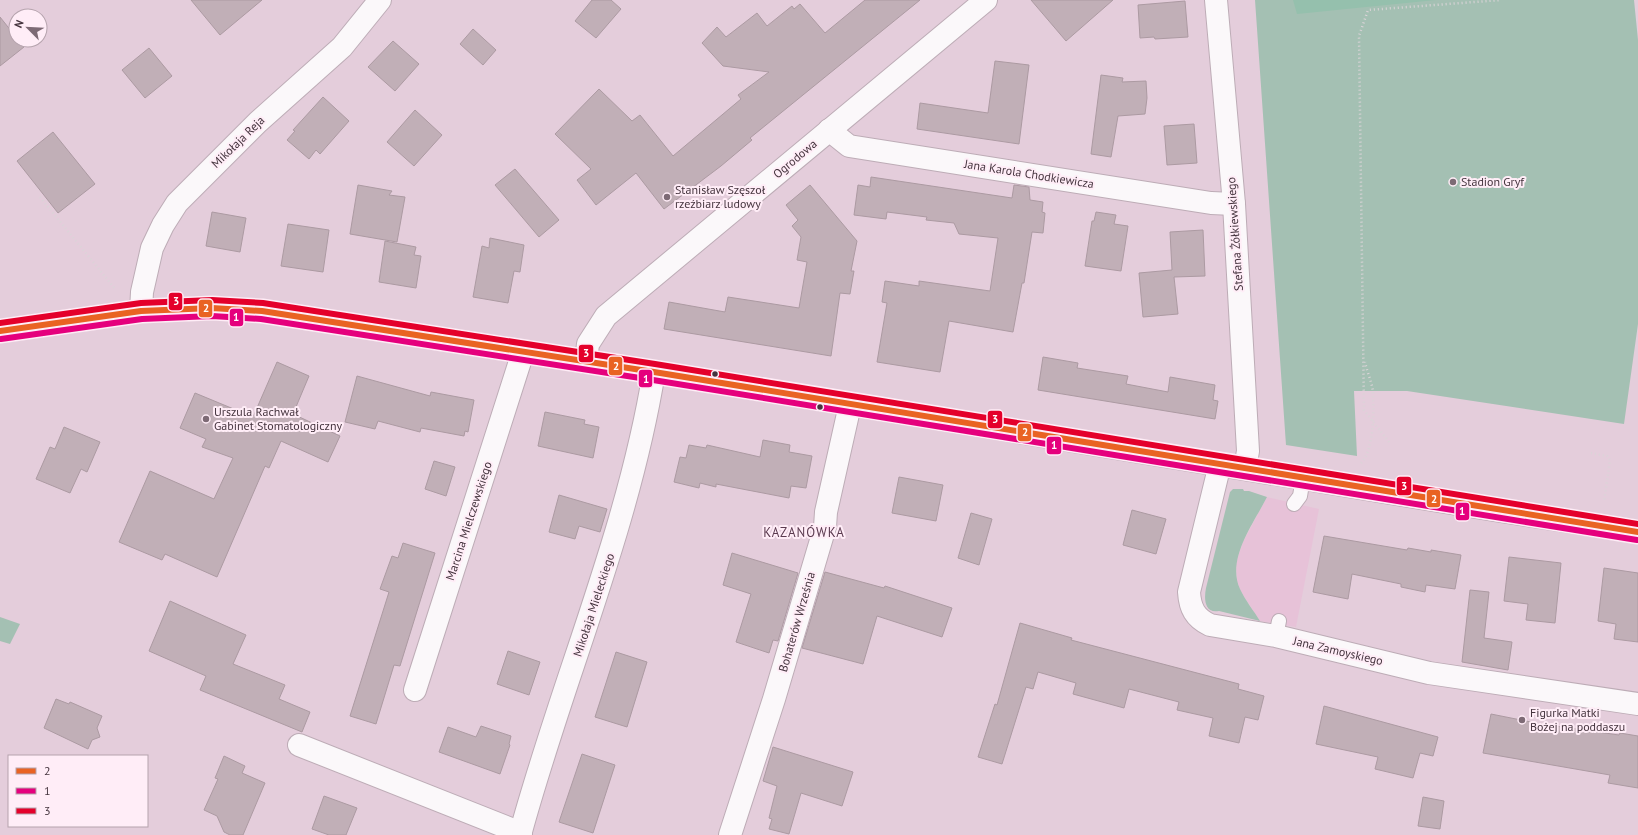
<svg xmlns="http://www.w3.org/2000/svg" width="1638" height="835" font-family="'PT Sans',sans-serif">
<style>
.built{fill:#e7c2d8}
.green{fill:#a4c0b3}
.forest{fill:#95c0ad}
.building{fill:#c1afb7;stroke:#ac9aa2}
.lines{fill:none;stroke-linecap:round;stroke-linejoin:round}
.service-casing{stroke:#bdacb6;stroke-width:16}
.minor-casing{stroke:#bdacb6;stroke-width:24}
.tertiary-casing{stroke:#bdacb6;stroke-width:24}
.path{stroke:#dbd4d8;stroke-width:2.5;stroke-dasharray:1 3;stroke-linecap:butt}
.service{stroke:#fbf8fa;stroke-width:14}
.minor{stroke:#fbf8fa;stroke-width:22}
.tertiary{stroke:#fbf8fa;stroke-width:22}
.bus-1-casing{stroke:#ffedf7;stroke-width:9}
.bus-2-casing{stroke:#ffedf7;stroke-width:9}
.bus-3-casing{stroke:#ffedf7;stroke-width:9}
.bus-1{stroke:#e96323;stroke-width:6}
.bus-2{stroke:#e5007d;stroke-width:6}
.bus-3{stroke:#e4002b;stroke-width:6}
.poi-dot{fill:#7d6a75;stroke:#ffedf7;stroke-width:1.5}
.bus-dot{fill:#45343e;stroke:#ffedf7;stroke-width:1.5}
.labels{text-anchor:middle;stroke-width:4;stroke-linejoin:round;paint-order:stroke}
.street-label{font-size:12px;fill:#45343e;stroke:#ffedf7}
.poi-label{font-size:12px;fill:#45343e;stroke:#ffedf7;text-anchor:start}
.neighbourhood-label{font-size:13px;letter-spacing:1px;fill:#5b3a4f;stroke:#ffedf7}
.line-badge{stroke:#ffedf7;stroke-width:1.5}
.badge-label{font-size:11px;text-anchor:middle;font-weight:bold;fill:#fff}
</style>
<rect width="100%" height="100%" fill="#e4cddb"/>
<!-- built -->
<path class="built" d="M1267 497 1319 509 1296 627 1260 621 1240 590 1237 581 1236 563 1243 542Z"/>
<!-- green -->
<g class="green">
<path d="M1255 0H1634L1638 40V324L1624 424 1407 391H1354L1357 456 1286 445Z"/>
<path d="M1233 489H1243L1244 491H1249L1267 497C1254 523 1226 559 1240 589 1245 600 1254 611 1260 621L1219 611C1204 614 1204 598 1206 588L1230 492Z"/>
<path d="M0 617 20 624 10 644 0 641Z"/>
</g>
<!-- forest -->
<path class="forest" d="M1293 0H1436L1297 14Z"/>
<!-- building -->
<g class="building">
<path d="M191 0H262L220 35Z"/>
<path d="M592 0H611L621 9 596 38 575 21Z"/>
<path d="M865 0H920L750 138 752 140 721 166 664 209 636 173 596 205 577 180 591 169 555 134 599 89 632 121 640 115 673 156 741 99 738 95 769 72 723 66 702 43 717 27 726 37 757 13 767 26 792 6 794 9 800 4 825 33Z"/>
<path d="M1031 0H1113L1066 41Z"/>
<path d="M1185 1 1188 37 1155 39 1154 37 1140 38 1138 5Z"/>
<path d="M0 17 16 37V40H18L24 47 0 66Z"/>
<path d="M473 29 496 50 483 65 460 44Z"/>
<path d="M393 41 419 64 395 91 368 67Z"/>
<path d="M149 48 172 76 145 98 122 70Z"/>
<path d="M995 61 1029 65 1019 144 917 129 920 103 988 113Z"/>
<path d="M1101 75 1123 78 1122 82 1146 81 1147 98 1145 114 1118 116 1111 157 1091 154Z"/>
<path d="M323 97 349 121 320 154 316 150 309 159 287 140 295 131 293 130Z"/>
<path d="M415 110 442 135 414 166 387 142Z"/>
<path d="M1194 124 1197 163 1167 165 1164 126Z"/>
<path d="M53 132 95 184 58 213 17 161Z"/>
<path d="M515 169 559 220 539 237 495 185Z"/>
<path d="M871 177 1012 198 1014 185 1029 187 1030 200 1043 202 1042 212 1045 213 1043 233 1032 232 1024 283H1022L1013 332 949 321 940 372 877 362 887 303 882 302 885 281 919 286V281L990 291 998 238 959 234 954 223 926 220 927 217 887 212 886 219 854 215 858 185 870 187Z"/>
<path d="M358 185 392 191 389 195 405 197 397 242 350 234Z"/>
<path d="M810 185 857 241 851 271H854L850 294 840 293 831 356 664 329 669 302 725 312 728 297 799 308 807 262 797 260 801 237 792 226 798 220 786 205Z"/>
<path d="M212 212 246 218 240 252 206 246Z"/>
<path d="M1096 212 1116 215 1114 224 1128 226 1121 271 1085 266 1092 221H1094Z"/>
<path d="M288 224 329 230 323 272 281 266Z"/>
<path d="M1203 230 1205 276 1174 277 1178 314 1143 317 1139 273 1172 270 1170 232Z"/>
<path d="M490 238 524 245 520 272 514 271 508 303 473 297 482 246 489 248Z"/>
<path d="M385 241 416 247 414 255 421 256 416 288 379 282Z"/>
<path d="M1043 357 1078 363 1077 368 1128 376 1126 384 1168 392 1170 377 1215 385 1213 400 1218 401 1215 419 1038 390Z"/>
<path d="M277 362 309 376 293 414 340 436 328 462 281 441 269 468 265 466 217 577 165 554 162 560 119 542 150 471 214 499 233 458 202 447 206 439 180 428 195 393 253 417Z"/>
<path d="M357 376 430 396 431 392 474 400 468 432 465 431 464 436 421 428 420 432 378 421 375 429 345 422Z"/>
<path d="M545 412 585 420 584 424 599 427 593 458 538 446Z"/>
<path d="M64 427 100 442 87 472 81 469 70 493 36 479 50 447 55 449Z"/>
<path d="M763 440 790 445 789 452 812 456 806 488 791 486 789 498 716 484V487L700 483 699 488 674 482 680 457 686 458 689 445 706 448 707 445 760 457Z"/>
<path d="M434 461 455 467 446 496 425 489Z"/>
<path d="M899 477 943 485 936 521 892 513Z"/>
<path d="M559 495 607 509 600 532 579 526 575 539 549 532Z"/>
<path d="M1132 510 1166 519 1156 554 1123 545Z"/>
<path d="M971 513 992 519 979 565 958 558Z"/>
<path d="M1324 536 1407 550 1408 548 1431 552V550L1461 555 1455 589 1426 585 1425 592 1401 587V584L1352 574 1348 599 1313 592Z"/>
<path d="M403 543 435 553 400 666 394 665 376 724 350 716 389 592 380 589 392 556 398 558Z"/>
<path d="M732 553 798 573 778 641 773 640 769 653 736 642 751 594 723 585Z"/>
<path d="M1509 557 1561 563 1555 623 1526 620 1528 604 1504 601Z"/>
<path d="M1604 568 1638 573V642L1614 639 1616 624 1598 621Z"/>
<path d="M825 572 884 588 885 586 952 608 942 637 877 616 863 664 802 648Z"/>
<path d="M1470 590 1489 592 1484 638 1512 642 1508 670 1462 662Z"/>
<path d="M170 601 246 635 233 664 285 685 279 699 310 712 302 732 200 690 206 676 149 651Z"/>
<path d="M1020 623 1072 638 1071 640 1239 684 1238 689 1264 696 1258 720 1245 717 1239 743 1209 736 1213 718 1177 710 1179 702 1129 689 1124 708 1073 694 1076 683 1038 672 1033 689 1026 687 1002 764 978 757 995 704 997 705Z"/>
<path d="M508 651 540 662 529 695 497 684Z"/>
<path d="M616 652 647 662 627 727 595 717Z"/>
<path d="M56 699 69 704 70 702 102 716 97 728 100 737 92 740 88 749 44 728Z"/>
<path d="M1324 706 1438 737 1433 756 1420 753 1413 778 1375 769 1378 757 1316 744Z"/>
<path d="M1491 714 1541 724 1619 735 1620 733 1638 736V788L1608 783 1610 775 1483 753Z"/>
<path d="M481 726 511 736 509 744 510 745 500 774 439 752 448 727 476 737Z"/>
<path d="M773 747 853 772 842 806 801 793 789 834 769 829 772 819 769 818 777 786 763 781Z"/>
<path d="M582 754 615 765 593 833 559 822Z"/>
<path d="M224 756 245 766 242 773 265 783 243 835H230L224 832 217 816 204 810 218 779 215 778Z"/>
<path d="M324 796 357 808 346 835H329L312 829Z"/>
<path d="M1423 797 1444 801 1440 829 1418 826Z"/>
</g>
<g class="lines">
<defs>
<g id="service">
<path d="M1294 504 1300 496 1303 478"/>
<path d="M1276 636 1279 621"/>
</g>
<g id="minor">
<path d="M1216 0 1234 204 1248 451 1245 468"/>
<path d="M829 130 849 146 1211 203 1234 204"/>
<path d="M141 311 142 292 152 248 163 225 177 203 258 122 342 47 380 0"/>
<path d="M586 362 588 344 606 316 986 0"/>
<path d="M1220 464 1189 592C1190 608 1195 618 1210 625L1276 636 1429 673 1638 704"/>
<path d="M415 690 523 352"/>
<path d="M299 745 521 833"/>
<path d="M520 835C562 680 628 532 654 372"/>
<path d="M730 835 774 699 825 527 826 512 850 405"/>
</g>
<path id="tertiary" d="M0 331 141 311 212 308 262 311 654 372 1494 510 1638 532"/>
</defs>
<!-- service casing -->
<use href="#service" class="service-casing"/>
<!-- minor casing -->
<use href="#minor" class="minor-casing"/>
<!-- tertiary casing -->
<use href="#tertiary" class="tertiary-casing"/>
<!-- path -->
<g class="path">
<path d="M40 197 116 290"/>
<path d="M1389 442 1364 410 1359 36 1368 10 1501 0"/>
<path d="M1591 453 1607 456 1610 460 1604 502"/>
<path d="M1361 463C1374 451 1374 410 1373 392 1372 382 1367 372 1365 362"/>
</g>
<!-- service -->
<use href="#service" class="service"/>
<!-- minor -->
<use href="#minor" class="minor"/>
<!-- tertiary -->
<use href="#tertiary" class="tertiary"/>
<defs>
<path id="bus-1" d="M0 331 141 311 212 308 262 311 654 372 1638 532"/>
<path id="bus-2" d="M1 339 142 319 212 316 261 319 653 380 1637 540"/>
<path id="bus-3" d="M0 323 141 303 212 300 263 303 655 364 1638 524"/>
</defs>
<!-- bus-1 casing -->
<use href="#bus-1" class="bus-1-casing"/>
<!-- bus-2 casing -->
<use href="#bus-2" class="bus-2-casing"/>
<!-- bus-3 casing -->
<use href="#bus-3" class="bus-3-casing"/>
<!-- bus-1 -->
<use href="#bus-1" class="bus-1"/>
<!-- bus-2 -->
<use href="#bus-2" class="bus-2"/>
<!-- bus-3 -->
<use href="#bus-3" class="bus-3"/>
</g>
<!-- markers -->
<g class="poi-dot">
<circle cx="1453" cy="182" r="4"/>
<circle cx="667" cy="197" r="4"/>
<circle cx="206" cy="419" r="4"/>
<circle cx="1522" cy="720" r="4"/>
</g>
<g class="bus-dot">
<circle cx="715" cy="374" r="3.5"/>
<circle cx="820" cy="407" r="3.5"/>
</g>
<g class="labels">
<!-- street labels -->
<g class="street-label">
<text transform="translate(238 142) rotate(-44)" y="4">Mikołaja Reja</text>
<text transform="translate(795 159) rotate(-40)" y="4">Ogrodowa</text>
<text transform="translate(1029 174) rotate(9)" y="4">Jana Karola Chodkiewicza</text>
<text transform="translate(1235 234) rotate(-94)" y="4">Stefana Żółkiewskiego</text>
<text transform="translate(469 521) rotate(-72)" y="4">Marcina Mielczewskiego</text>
<text transform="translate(594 605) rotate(-72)" y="4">Mikołaja Mieleckiego</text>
<text transform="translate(797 622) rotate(-74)" y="4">Bohaterów Września</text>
<text transform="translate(1338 651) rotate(13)" y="4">Jana Zamoyskiego</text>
</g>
<!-- poi labels -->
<g class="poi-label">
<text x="1461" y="186">Stadion Gryf</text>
<text x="675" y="194">Stanisław Szęszoł<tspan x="675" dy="14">rzeźbiarz ludowy</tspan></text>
<text x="214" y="416">Urszula Rachwał<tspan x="214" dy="14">Gabinet Stomatologiczny</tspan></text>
<text x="1530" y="717">Figurka Matki<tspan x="1530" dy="14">Bożej na poddaszu</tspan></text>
</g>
<!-- neighbourhood labels -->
<g class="neighbourhood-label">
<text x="804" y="537">KAZANÓWKA</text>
</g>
</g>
<g class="line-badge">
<rect x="168" y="292" width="15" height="19" rx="4" fill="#e4002b"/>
<rect x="198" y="299" width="15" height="19" rx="4" fill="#e96323"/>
<rect x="229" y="308" width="15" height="19" rx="4" fill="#e5007d"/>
<rect x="578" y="344" width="16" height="19" rx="4" fill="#e4002b"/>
<rect x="608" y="356" width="15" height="20" rx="4" fill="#e96323"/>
<rect x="638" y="369" width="15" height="19" rx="4" fill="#e5007d"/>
<rect x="987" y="410" width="16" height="19" rx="4" fill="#e4002b"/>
<rect x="1017" y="423" width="15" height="19" rx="4" fill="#e96323"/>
<rect x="1046" y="436" width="16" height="19" rx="4" fill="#e5007d"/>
<rect x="1396" y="476" width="16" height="20" rx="4" fill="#e4002b"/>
<rect x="1426" y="489" width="15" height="19" rx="4" fill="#e96323"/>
<rect x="1455" y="502" width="15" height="19" rx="4" fill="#e5007d"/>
</g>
<g class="badge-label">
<text x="176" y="305">3</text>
<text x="206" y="312">2</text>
<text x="236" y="321">1</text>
<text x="586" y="357">3</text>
<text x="616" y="370">2</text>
<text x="646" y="383">1</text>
<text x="995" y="423">3</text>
<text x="1025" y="436">2</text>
<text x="1054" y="449">1</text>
<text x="1404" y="490">3</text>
<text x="1434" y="503">2</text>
<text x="1462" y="515">1</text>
</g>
<!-- legend -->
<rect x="8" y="755" width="140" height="72" fill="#ffedf7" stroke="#b5a3ad"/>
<rect x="16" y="768" width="20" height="6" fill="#e96323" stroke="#b5a3ad"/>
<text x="44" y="775" font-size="12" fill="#45343e">2</text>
<rect x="16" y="788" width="20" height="6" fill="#e5007d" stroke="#b5a3ad"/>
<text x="44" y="795" font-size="12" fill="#45343e">1</text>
<rect x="16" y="808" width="20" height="6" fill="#e4002b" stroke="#b5a3ad"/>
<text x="44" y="815" font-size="12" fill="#45343e">3</text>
<!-- north arrow -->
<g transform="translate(28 28) rotate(294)"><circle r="19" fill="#ffedf7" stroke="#b5a3ad"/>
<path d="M0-3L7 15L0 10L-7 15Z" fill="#7d6a75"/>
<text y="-6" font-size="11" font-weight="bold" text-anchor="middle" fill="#45343e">N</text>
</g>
</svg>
